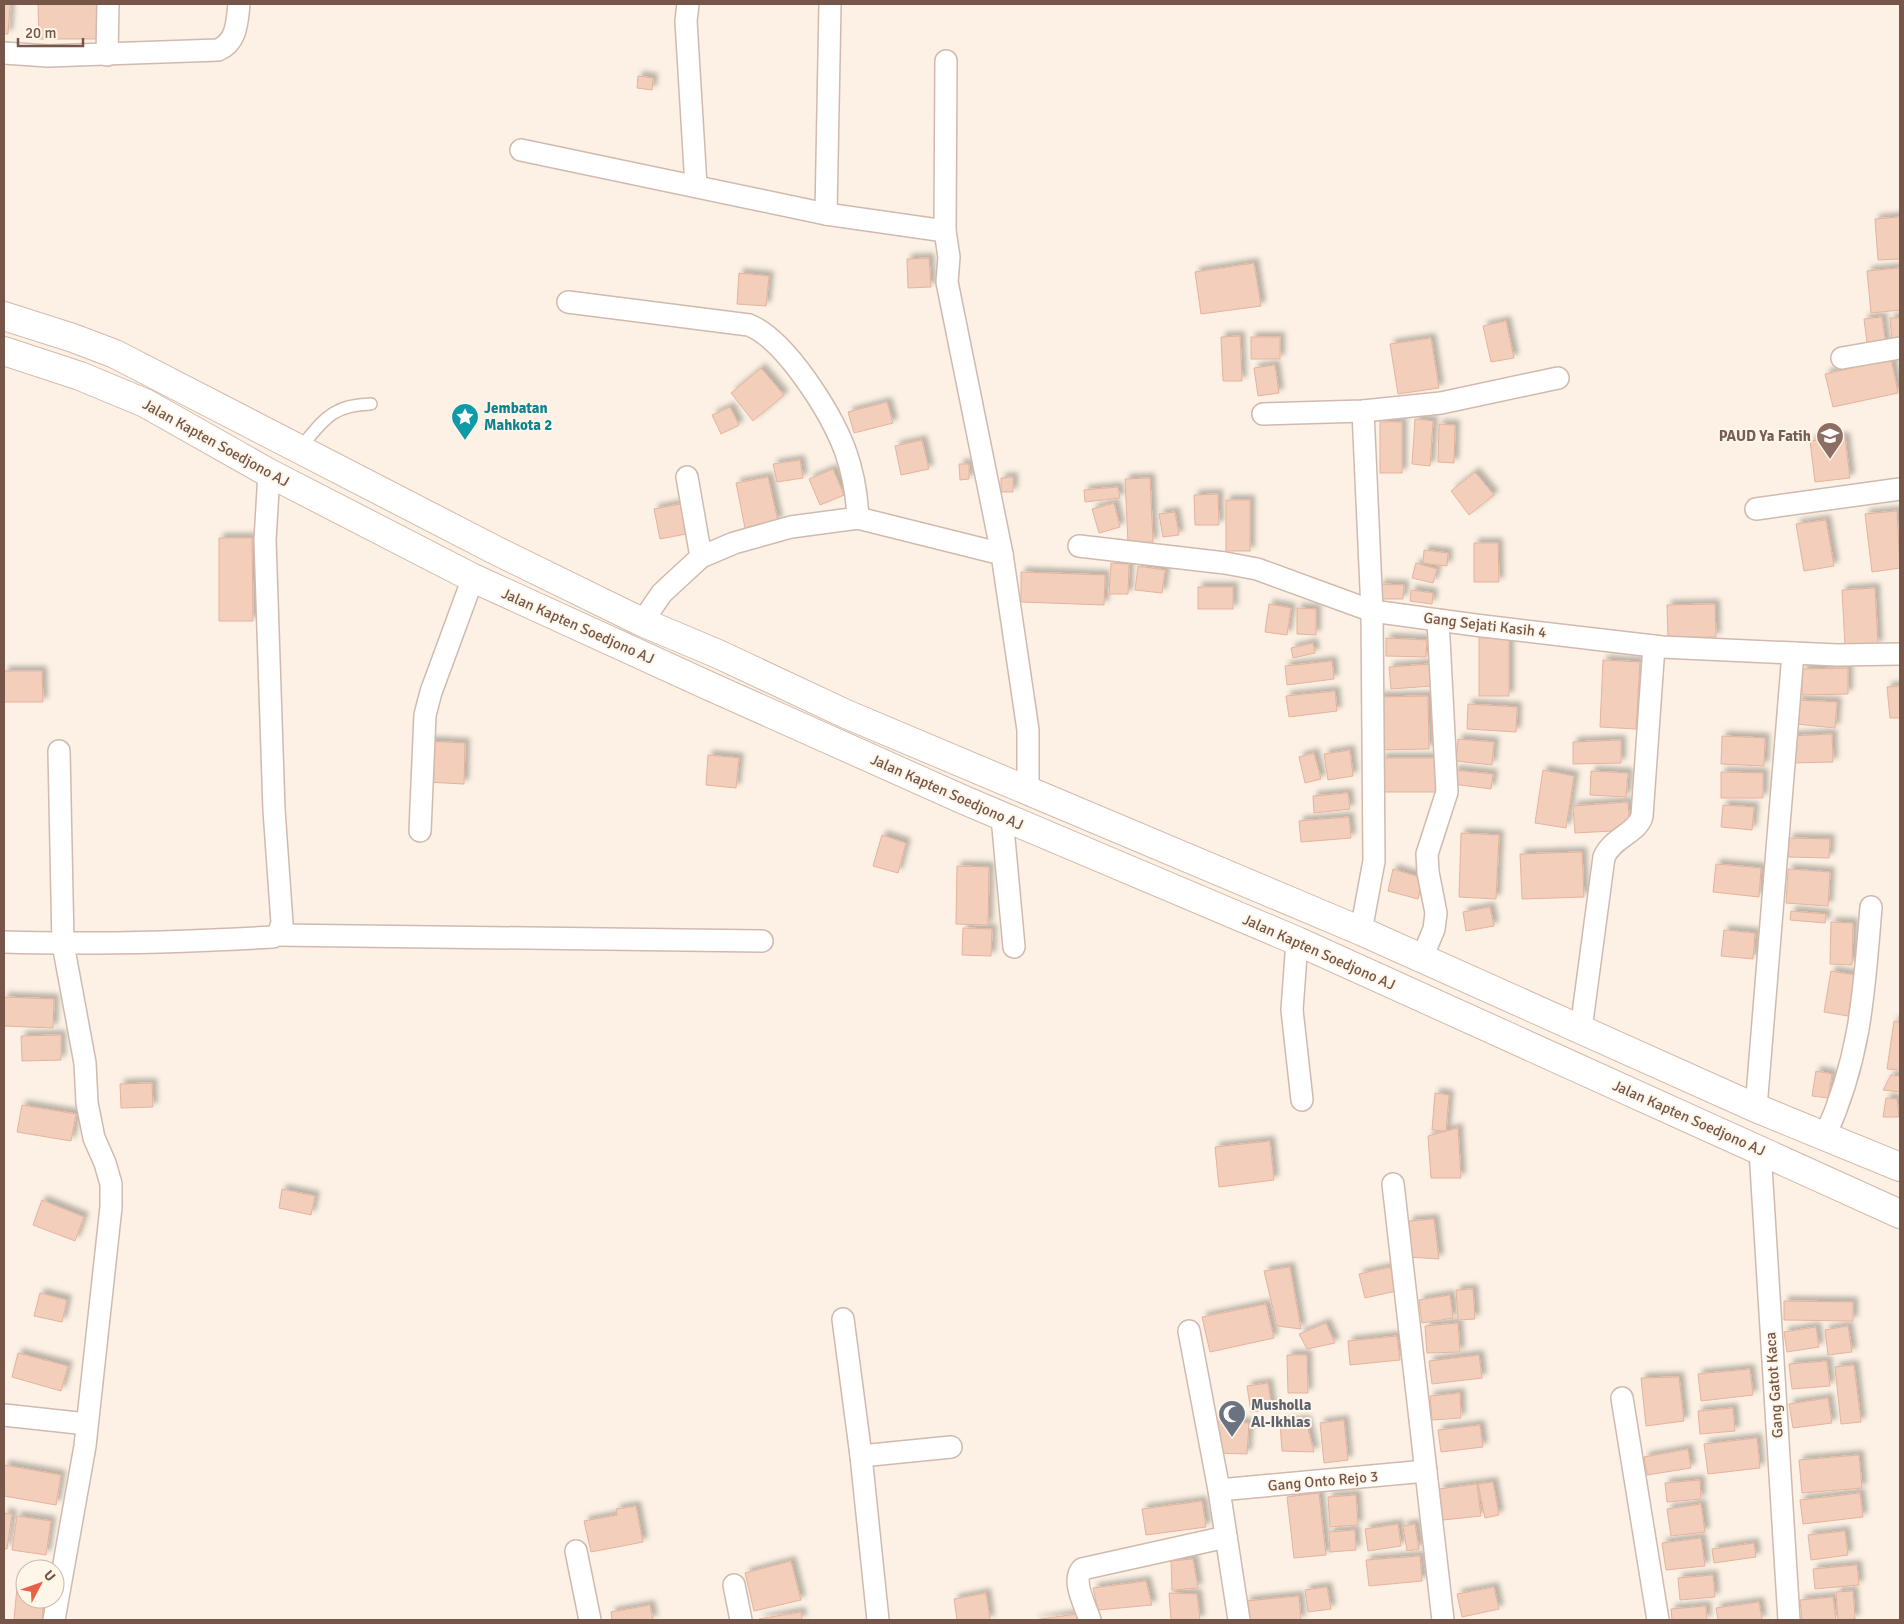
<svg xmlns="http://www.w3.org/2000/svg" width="1904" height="1624" font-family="Signika,sans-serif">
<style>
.building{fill:#f2cebb;stroke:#e5b39c;filter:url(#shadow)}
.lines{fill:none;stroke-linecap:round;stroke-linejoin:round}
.lane-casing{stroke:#d0baad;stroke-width:14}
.street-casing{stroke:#d0baad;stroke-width:24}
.secondary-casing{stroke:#d3baaa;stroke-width:30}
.lane{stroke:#fff;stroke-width:11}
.street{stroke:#fff;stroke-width:21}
.secondary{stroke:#fff;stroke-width:28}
.labels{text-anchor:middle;stroke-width:4;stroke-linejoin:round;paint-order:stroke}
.culture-label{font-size:15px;font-weight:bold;fill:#0d838f;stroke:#fff6ea;text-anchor:start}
.education-label{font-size:15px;font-weight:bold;fill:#785e54;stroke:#fff6ea;text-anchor:end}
.street-label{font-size:15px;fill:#755649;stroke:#fff6ea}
.worship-label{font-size:15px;font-weight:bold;fill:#5b616d;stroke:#fff6ea;text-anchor:start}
</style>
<defs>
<filter id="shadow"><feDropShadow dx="4.5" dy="-4.5" stdDeviation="2.5" flood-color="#0004"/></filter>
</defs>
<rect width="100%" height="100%" fill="#fcf1e4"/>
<!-- building -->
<g class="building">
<path d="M4 4H10L8 34H4Z"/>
<path d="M38 4H97V39H39Z"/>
<path d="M638 76 653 78 652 90 637 88Z"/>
<path d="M1900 217V259L1878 260 1875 219Z"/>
<path d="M929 258 931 287 908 288 907 259Z"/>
<path d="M1254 263 1261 306 1201 314 1195 272Z"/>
<path d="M1900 268V310L1871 313 1867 271Z"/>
<path d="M739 273 769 276 766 306 737 304Z"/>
<path d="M1882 317 1886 347 1868 350 1864 319Z"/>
<path d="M1890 318H1900V341H1892Z"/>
<path d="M1506 321 1514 358 1491 362 1483 326Z"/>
<path d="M1240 336 1242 381H1223L1221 337Z"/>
<rect x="1251" y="337" width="29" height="22"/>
<path d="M1431 338 1439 388 1398 394 1390 344Z"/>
<path d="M1891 359 1898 393 1833 407 1825 374Z"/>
<path d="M1275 365 1279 393 1258 396 1254 368Z"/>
<path d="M761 368 784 395 753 421 731 393Z"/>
<path d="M887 402 893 423 854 433 848 412Z"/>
<path d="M730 407 739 425 721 434 712 415Z"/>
<path d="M1415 419 1433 421 1430 466 1412 464Z"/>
<rect x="1380" y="422" width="22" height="51"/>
<path d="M1439 424 1455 425 1454 463 1438 462Z"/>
<path d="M1845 437 1850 478 1815 482 1810 441Z"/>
<path d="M922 440 929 469 901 475 895 446Z"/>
<path d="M800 460 803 478 777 482 773 464Z"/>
<path d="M959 464H969V479L960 480Z"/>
<path d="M833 469 844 495 820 505 809 479Z"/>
<path d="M1475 472 1494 495 1469 515 1451 491Z"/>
<path d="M768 477 778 521 745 528 736 483Z"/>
<path d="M1013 477V492H1001V478Z"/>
<path d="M1150 478 1153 542 1128 543 1125 479Z"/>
<path d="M1118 487 1120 498 1085 502 1084 490Z"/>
<path d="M1218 494 1219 525H1195L1194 495Z"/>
<rect x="1226" y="500" width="24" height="51"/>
<path d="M685 503 691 533 660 539 654 509Z"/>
<path d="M1114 503 1120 527 1099 533 1092 509Z"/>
<path d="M1897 511 1900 568 1872 572 1865 514Z"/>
<path d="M1175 512 1179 535 1163 537 1159 514Z"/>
<path d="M1826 520 1834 566 1804 571 1796 524Z"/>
<path d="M219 538H252L253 621H219Z"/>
<path d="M1474 543H1498L1499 582H1474Z"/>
<path d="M1424 550 1448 553 1447 566 1423 563Z"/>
<path d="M1111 563 1129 564 1128 594H1109Z"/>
<path d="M1416 563 1437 569 1433 583 1412 578Z"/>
<path d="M1138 566 1165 570 1162 593 1135 590Z"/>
<path d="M1021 572 1105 575 1104 605 1021 602Z"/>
<path d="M1380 584 1404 585 1403 599H1379Z"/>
<rect x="1198" y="587" width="35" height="22"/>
<path d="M1875 588 1878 645 1845 646 1842 590Z"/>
<path d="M1411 590 1433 593 1432 604 1410 601Z"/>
<path d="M1269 604 1291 608 1287 635 1265 632Z"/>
<path d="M1715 604 1716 637 1668 638 1667 605Z"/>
<path d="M1297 608 1316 609V635L1297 634Z"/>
<path d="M1386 638 1427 640 1426 657 1386 656Z"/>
<rect x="1479" y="638" width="30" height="58"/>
<path d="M1313 643 1315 653 1293 658 1291 648Z"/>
<path d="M1603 660 1640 662 1636 729 1600 727Z"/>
<path d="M1332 661 1334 679 1287 685 1285 666Z"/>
<path d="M1430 664 1432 686 1391 689 1389 667Z"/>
<path d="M1848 668V694L1802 695V669Z"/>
<path d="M4 671H42L43 702H4Z"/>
<path d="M1900 686V718H1890L1887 687Z"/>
<path d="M1335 691 1337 711 1289 717 1286 696Z"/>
<path d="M1428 696 1429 749 1378 750 1377 697Z"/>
<path d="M1797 700 1837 702 1835 728 1796 724Z"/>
<path d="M1468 704 1517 707 1516 732 1467 729Z"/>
<path d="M1832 734 1833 762 1791 763 1790 736Z"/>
<path d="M1722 736 1765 738 1764 766 1721 764Z"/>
<path d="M1458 739 1494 742 1492 765 1456 761Z"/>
<path d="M1621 740V763L1573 764V742Z"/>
<path d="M427 741 465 743 464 784 426 782Z"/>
<path d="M1350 750 1353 776 1328 780 1324 754Z"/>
<path d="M1314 753 1321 779 1305 783 1299 757Z"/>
<path d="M708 755 739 758 736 788 706 785Z"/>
<path d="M1381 758H1440L1441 792H1381Z"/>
<path d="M1454 770 1493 774 1491 789 1453 784Z"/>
<path d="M1543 770 1574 776 1566 828 1535 823Z"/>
<path d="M1591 771 1628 773 1626 797 1590 795Z"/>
<path d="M1721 772 1763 773V798H1721Z"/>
<path d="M1348 793 1350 809 1314 813 1313 796Z"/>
<path d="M1628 802 1630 830 1575 833 1573 806Z"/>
<path d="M1723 805 1754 807 1752 830 1721 827Z"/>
<path d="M1349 817 1351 838 1301 842 1299 821Z"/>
<path d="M1461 833 1499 835 1496 899 1459 897Z"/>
<path d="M882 835 906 843 898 873 873 866Z"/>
<path d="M1789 838 1830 839 1829 858 1788 857Z"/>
<path d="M1582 852 1584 897 1522 899 1520 854Z"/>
<path d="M1716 864 1761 868 1759 897 1713 892Z"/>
<path d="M957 866 989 867 988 925 956 924Z"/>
<path d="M1393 869 1423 878 1418 899 1388 891Z"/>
<path d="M1788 869 1830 872 1828 906 1786 903Z"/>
<path d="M1490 907 1494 926 1466 931 1463 912Z"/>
<path d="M1791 911 1826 914 1825 923 1790 920Z"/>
<path d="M1831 922 1853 923 1852 965 1830 964Z"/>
<path d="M963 928 992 929 991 956 962 955Z"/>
<path d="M1724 930 1755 933 1753 959 1721 956Z"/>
<path d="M1831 971 1855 975 1848 1016 1824 1012Z"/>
<path d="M4 997 54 999 53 1028 4 1026Z"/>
<path d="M1894 1021 1900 1023V1070L1887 1069Z"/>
<path d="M61 1035V1060L22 1061 21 1036Z"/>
<path d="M1816 1071 1832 1074 1828 1098 1812 1096Z"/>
<path d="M1891 1075 1900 1076V1092L1883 1090Z"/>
<path d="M152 1083 153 1107 121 1108 120 1084Z"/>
<path d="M1435 1093 1449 1095 1446 1131 1432 1130Z"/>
<path d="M1886 1098 1897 1099 1899 1117H1883Z"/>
<path d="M22 1105 76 1114 71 1141 17 1132Z"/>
<path d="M1458 1128 1461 1178H1431L1428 1136Z"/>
<path d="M1270 1141 1274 1180 1219 1187 1215 1147Z"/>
<path d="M282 1189 315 1196 311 1215 279 1208Z"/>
<path d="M42 1200 84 1217 75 1241 33 1225Z"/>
<path d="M1434 1219 1439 1259 1409 1257V1221Z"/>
<path d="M1290 1267 1301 1329 1277 1326 1264 1271Z"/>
<path d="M1391 1267 1396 1291 1365 1298 1359 1274Z"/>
<path d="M1473 1289 1475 1319 1458 1320 1456 1290Z"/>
<path d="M40 1293 67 1300 62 1322 34 1316Z"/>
<path d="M1450 1295 1453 1318 1422 1323 1419 1300Z"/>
<path d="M1784 1301 1853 1302V1321L1784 1320Z"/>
<path d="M1266 1304 1274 1338 1210 1352 1202 1317Z"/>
<path d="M1326 1323 1335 1343 1307 1349 1299 1334Z"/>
<path d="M1458 1323 1460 1352 1427 1353 1425 1326Z"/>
<path d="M1848 1326 1852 1352 1828 1355 1825 1330Z"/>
<path d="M1816 1327 1819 1347 1787 1352 1784 1332Z"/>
<path d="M1397 1336 1400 1360 1350 1365 1348 1341Z"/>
<path d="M18 1353 68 1366 61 1391 12 1377Z"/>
<path d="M1287 1355H1307L1308 1393H1288Z"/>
<path d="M1479 1355 1482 1378 1432 1384 1429 1361Z"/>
<path d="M1827 1361 1830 1386 1792 1389 1789 1364Z"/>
<path d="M1854 1365 1861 1422 1841 1424 1835 1367Z"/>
<path d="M1750 1369 1753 1395 1701 1401 1698 1374Z"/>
<path d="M1679 1377 1684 1421 1646 1426 1641 1378Z"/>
<path d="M1268 1383 1272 1409 1251 1412 1247 1386Z"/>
<path d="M1460 1393 1461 1418 1432 1420 1430 1396Z"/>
<path d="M1828 1398 1832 1423 1793 1428 1789 1404Z"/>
<path d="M1733 1408 1735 1431 1700 1434 1698 1411Z"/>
<path d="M1306 1420 1314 1452 1282 1451 1280 1423Z"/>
<path d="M1344 1420 1348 1460 1324 1463 1320 1423Z"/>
<path d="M1216 1421 1249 1423 1247 1454 1214 1453Z"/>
<path d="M1480 1425 1483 1447 1441 1452 1438 1430Z"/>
<path d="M1757 1438 1760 1468 1708 1474 1704 1444Z"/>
<path d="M1688 1449 1691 1468 1647 1475 1644 1457Z"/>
<path d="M1859 1455 1862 1488 1802 1493 1799 1460Z"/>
<path d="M4 1465 61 1475 56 1505 4 1496Z"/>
<path d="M1700 1480 1701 1499 1667 1502 1665 1483Z"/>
<path d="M1493 1482 1499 1515 1485 1518 1478 1484Z"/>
<path d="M1477 1484 1481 1516 1443 1520 1439 1489Z"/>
<path d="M1319 1493 1326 1555 1294 1558 1287 1497Z"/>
<path d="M1860 1493 1863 1517 1803 1524 1800 1500Z"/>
<path d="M1356 1495 1358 1525 1330 1527 1328 1497Z"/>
<path d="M1202 1501 1206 1527 1146 1535 1142 1509Z"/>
<path d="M1701 1504 1705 1532 1671 1536 1667 1509Z"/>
<path d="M636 1506 643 1542 591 1552 584 1521 617 1515 616 1509Z"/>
<path d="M4 1513 12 1514 7 1549H4Z"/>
<path d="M17 1516 51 1521 46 1555 12 1550Z"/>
<path d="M1398 1524 1401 1546 1368 1551 1365 1529Z"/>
<path d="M1415 1524 1419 1549 1407 1551 1403 1526Z"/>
<path d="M1355 1530 1356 1550 1330 1552 1329 1532Z"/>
<path d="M1845 1531 1848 1555 1811 1560 1808 1535Z"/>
<path d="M1701 1538 1705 1566 1666 1570 1662 1543Z"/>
<path d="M1754 1543 1756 1557 1714 1563 1712 1549Z"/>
<path d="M1420 1556 1422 1581 1369 1586 1366 1560Z"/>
<path d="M1193 1559 1198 1588 1172 1590 1171 1561Z"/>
<path d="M791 1561 801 1600 754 1611 745 1573Z"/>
<path d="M1857 1565 1859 1585 1815 1589 1813 1569Z"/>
<path d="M1713 1575 1715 1597 1680 1600 1678 1578Z"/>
<path d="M18 1576 25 1577V1599H44L42 1620H14Z"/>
<path d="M1146 1581 1152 1605 1098 1610 1093 1588Z"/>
<path d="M1327 1587 1331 1609 1308 1612 1305 1590Z"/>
<path d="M1494 1587 1499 1609 1462 1617 1457 1594Z"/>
<path d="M1853 1591 1855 1619 1838 1620 1836 1592Z"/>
<path d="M986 1593 990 1620H957L954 1599Z"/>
<path d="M1169 1593 1197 1594 1200 1620H1171Z"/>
<path d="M1299 1596 1301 1620H1248L1246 1601Z"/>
<path d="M1833 1597 1836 1620H1802L1800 1600Z"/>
<path d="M1759 1602 1762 1620H1718L1716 1608Z"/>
<path d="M650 1605 653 1620H612L611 1612Z"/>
<path d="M1706 1606 1707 1620H1672L1671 1609Z"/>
<path d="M801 1612 802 1620H759V1619Z"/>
<path d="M1077 1614 1078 1620H1034Z"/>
</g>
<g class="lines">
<defs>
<path id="lane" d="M300 448C324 420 331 405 371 404"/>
<g id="street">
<path d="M688 4 686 21 696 186"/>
<path d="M4 53 48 56 218 50C237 42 237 22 239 4"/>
<path d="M107 55 108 4"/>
<path d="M946 61 945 231 949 257 947 282 1002 554 1028 730V789"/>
<path d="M521 150 826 214 945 231"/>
<path d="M826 214 830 4"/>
<path d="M568 302 749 325C786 340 831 413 845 450 853 472 857 496 858 518"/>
<path d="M1842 358 1900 348"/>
<path d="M1263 414 1363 411 1441 403 1558 378"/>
<path d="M687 477 701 557"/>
<path d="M1756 509 1900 489"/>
<path d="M1079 546 1225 563 1257 569 1372 611 1475 625 1662 647 1837 655 1900 654"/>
<path d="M642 622 662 593 701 557 734 543 791 527 858 518 1002 554"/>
<path d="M1002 817 1014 947"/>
<path d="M420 831 425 715 431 692 473 578"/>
<path d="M1361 931 1374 861 1372 611 1363 411"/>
<path d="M277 935 762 941"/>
<path d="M1297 941 1292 1010 1302 1100"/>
<path d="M4 942C94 945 183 942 273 937L279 932 282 923 274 810 265 540 269 473"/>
<path d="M1422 958 1434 929 1436 913 1428 872 1427 854 1447 792 1438 620"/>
<path d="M1581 1029 1604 857C1613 837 1638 833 1642 816L1654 646"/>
<path d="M1756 1108 1793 653"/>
<path d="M1825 1136C1861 1057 1864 992 1871 907"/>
<path d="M1760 1150 1789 1620"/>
<path d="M1393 1184 1443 1620"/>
<path d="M843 1319 861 1456 878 1620"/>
<path d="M1189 1331 1219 1490 1239 1620"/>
<path d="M1622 1398 1658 1620"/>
<path d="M4 1415 87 1424"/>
<path d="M861 1456 951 1447"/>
<path d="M1219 1490 1426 1471"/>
<path d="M576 1551 590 1620"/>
<path d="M734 1585 741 1620"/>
<path d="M54 1620 85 1446 111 1207V1184L105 1163 94 1138 87 1103 85 1063 63 944 59 751"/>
<path d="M1090 1620C1086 1607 1071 1581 1082 1569L1226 1537"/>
</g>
<g id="secondary">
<path d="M4 316 73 338 115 354 495 550 642 622 718 654 846 714 1361 931 1756 1108 1900 1167"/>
<path d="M4 351 80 376 145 403 269 473 473 578 707 685 964 800 1297 941 1900 1214"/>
</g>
</defs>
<!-- lane casing -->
<use href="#lane" class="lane-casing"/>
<!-- street casing -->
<use href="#street" class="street-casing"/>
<!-- secondary casing -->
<use href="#secondary" class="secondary-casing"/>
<!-- lane -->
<use href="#lane" class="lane"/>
<!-- street -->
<use href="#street" class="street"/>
<!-- secondary -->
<use href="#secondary" class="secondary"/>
</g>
<!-- icons -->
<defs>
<symbol id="sight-pin" viewBox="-11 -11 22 30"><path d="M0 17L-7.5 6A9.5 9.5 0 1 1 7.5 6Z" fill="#0f9aa8" stroke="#fff6ea"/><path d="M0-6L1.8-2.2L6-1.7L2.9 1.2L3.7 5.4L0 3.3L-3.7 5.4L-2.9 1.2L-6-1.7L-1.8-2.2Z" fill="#fff"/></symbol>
<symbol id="school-pin" viewBox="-11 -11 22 30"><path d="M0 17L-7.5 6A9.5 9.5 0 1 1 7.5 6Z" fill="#8d6e63" stroke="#fff6ea"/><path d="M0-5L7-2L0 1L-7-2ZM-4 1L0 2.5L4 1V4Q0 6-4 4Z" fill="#fff"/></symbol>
<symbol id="mosque-pin" viewBox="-11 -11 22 30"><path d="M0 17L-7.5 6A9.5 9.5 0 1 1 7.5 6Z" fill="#6b7280" stroke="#fff6ea"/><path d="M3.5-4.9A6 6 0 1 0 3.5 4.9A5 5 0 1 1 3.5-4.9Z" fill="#fff"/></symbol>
</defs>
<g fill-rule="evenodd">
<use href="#sight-pin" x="449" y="401" width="32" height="43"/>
<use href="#school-pin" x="1814" y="420" width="32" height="43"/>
<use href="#mosque-pin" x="1216" y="1398" width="32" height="43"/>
</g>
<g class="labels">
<!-- culture labels -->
<g class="culture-label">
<text x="484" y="413">Jembatan<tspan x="484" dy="17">Mahkota 2</tspan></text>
</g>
<!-- education labels -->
<g class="education-label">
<text x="1811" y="441">PAUD Ya Fatih</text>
</g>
<!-- street labels -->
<g class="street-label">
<text transform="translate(216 443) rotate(29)" y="5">Jalan Kapten Soedjono AJ</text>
<text transform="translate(1485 625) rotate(7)" y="5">Gang Sejati Kasih 4</text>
<text transform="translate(578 626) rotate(24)" y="5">Jalan Kapten Soedjono AJ</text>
<text transform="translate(947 792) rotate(24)" y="5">Jalan Kapten Soedjono AJ</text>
<text transform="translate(1319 952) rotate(24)" y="5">Jalan Kapten Soedjono AJ</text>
<text transform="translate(1689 1118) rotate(24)" y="5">Jalan Kapten Soedjono AJ</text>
<text transform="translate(1774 1385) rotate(-94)" y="5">Gang Gatot Kaca</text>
<text transform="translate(1323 1481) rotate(-5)" y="5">Gang Onto Rejo 3</text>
</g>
<!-- worship labels -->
<g class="worship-label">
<text x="1251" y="1410">Musholla<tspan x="1251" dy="17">Al-Ikhlas</tspan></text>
</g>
</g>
<!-- border -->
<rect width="1904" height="1624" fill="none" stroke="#755649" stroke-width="10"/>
<!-- north arrow -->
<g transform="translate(40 1584) rotate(49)"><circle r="24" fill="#fff6ea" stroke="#c8b6aa"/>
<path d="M0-4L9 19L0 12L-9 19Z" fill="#e76248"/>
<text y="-8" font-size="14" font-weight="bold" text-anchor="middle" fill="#755649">U</text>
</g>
<!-- scale -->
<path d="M18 38v8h65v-8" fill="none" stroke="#755649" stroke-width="2.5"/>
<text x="25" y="38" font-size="15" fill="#755649" stroke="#fff6ea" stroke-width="4" paint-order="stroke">20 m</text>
</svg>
